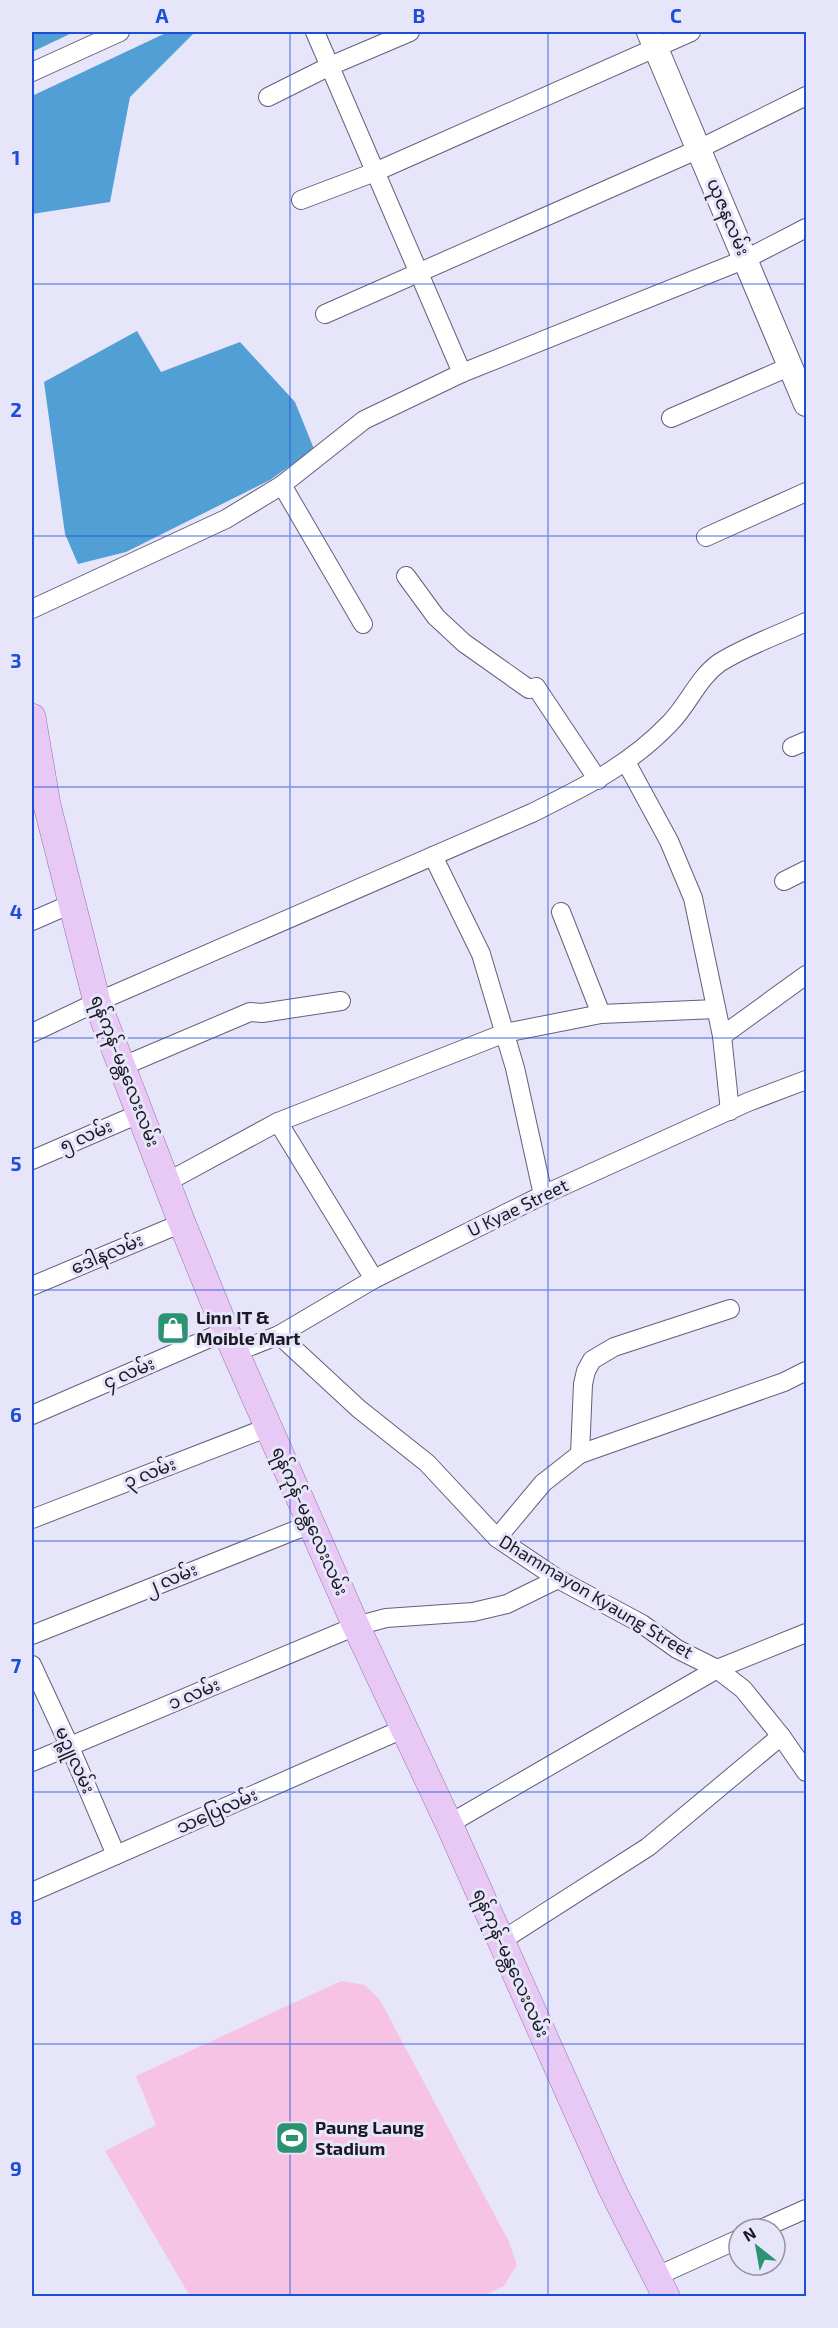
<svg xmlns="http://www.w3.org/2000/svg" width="838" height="2328" font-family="'Exo 2','Noto Sans Myanmar',sans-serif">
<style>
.green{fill:#f6c3e4}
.water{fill:#519fd4}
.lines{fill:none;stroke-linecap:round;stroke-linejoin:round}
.street-casing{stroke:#635f7c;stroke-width:20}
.secondary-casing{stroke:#635f7c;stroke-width:26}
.primary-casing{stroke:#9673a8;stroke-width:28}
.street{stroke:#fff;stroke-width:18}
.secondary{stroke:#fff;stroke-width:24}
.primary{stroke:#e8c8f5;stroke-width:27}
.grid{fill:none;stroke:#1d4ed8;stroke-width:1.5;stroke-opacity:0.55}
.labels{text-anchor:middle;stroke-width:6;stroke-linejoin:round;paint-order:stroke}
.street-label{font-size:18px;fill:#1a1924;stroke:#e7e5f9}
.poi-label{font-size:18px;font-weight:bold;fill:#1a1924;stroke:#e7e5f9;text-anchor:start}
.neatline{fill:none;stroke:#1d4ed8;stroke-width:2}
.grid-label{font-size:20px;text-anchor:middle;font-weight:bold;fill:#1d4ed8}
</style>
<rect width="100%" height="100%" fill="#e7e5f9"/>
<!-- green -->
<path class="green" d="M341 1981 365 1985 380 2000 509 2242 517 2265 504 2286 483 2296H190L105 2151 156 2125 136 2076Z"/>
<!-- water -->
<g class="water">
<path d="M32 32H74L32 52Z"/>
<path d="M168 32H195L130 97 110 202 32 214V96Z"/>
<path d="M137 331 161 372 240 342 295 402 314 449 270 480 126 552 78 564 65 534 44 382Z"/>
</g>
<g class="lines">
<defs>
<g id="street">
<path d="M315 32 462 373"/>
<path d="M32 72 120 32"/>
<path d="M268 97 330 66 410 32"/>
<path d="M301 200 375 172 691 32"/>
<path d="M325 314 699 149 806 96"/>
<path d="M671 418 791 366"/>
<path d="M282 485 363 624"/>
<path d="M706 537 806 492"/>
<path d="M406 576 436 617 464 643 529 689 536 687 598 780"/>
<path d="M32 609 226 519 282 485 364 420 462 373 746 259 806 228"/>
<path d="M792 747 806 741"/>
<path d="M626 762 669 841 693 898 722 1036 730 1111"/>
<path d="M433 856 481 954 515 1068 543 1195"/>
<path d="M784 881 806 870"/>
<path d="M561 912 601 1014"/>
<path d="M32 921 71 904"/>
<path d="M32 1033 97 1002 532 813C584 787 629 766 670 723 688 705 698 678 719 663 746 646 778 635 806 622"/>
<path d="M722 1036 806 975"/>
<path d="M123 1066 250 1012 262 1013 341 1001"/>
<path d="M278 1122 374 1279"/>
<path d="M32 1160 141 1113"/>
<path d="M167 1182 278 1122 505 1033 601 1014 716 1009"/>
<path d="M32 1286 182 1223"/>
<path d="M279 1335 359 1409 427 1463 497 1538 558 1579 642 1624 677 1649 717 1669 743 1689 781 1736"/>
<path d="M236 1352 279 1335 374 1279 543 1195 748 1102 806 1080"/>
<path d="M32 1415 226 1331"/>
<path d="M580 1454 583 1384 586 1371 592 1360 614 1347 730 1309"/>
<path d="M32 1519 269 1427"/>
<path d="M497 1538 543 1483 580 1454 784 1382 806 1371"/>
<path d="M32 1635 311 1524"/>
<path d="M32 1665 69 1745 116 1855"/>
<path d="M32 1762 356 1626 386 1618 473 1612 507 1604 558 1579"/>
<path d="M449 1824 717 1669 806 1633"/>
<path d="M32 1892 403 1729"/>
<path d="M501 1941 648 1847 781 1736 806 1772"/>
<path d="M761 2229 806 2209"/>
<path d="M657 2276 739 2239"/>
</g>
<path id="secondary" d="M649 32 806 404"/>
<path id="primary" d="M32 717 47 805 97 1002 182 1223 226 1331 356 1626 449 1824 612 2189 666 2296"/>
</defs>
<!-- street casing -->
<use href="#street" class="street-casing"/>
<!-- secondary casing -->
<use href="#secondary" class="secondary-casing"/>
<!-- primary casing -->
<use href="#primary" class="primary-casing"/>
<!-- street -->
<use href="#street" class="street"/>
<!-- secondary -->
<use href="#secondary" class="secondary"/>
<!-- primary -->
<use href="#primary" class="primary"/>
</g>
<!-- grid -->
<path class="grid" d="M290 32V2296M548 32V2296M32 284H806M32 536H806M32 787H806M32 1038H806M32 1290H806M32 1541H806M32 1792H806M32 2044H806"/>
<!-- icons -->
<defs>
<symbol id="shop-square" viewBox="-11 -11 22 22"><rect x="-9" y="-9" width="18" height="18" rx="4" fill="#2b9371" stroke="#e7e5f9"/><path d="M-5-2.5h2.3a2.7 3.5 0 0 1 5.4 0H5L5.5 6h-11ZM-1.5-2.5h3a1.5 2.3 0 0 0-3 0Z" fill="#fff"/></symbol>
<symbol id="stadium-square" viewBox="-11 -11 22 22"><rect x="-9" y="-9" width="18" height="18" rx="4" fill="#2b9371" stroke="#e7e5f9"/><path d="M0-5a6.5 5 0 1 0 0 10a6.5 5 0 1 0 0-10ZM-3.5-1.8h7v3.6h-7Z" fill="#fff"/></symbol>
</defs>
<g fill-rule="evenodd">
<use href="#shop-square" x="154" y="1309" width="38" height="38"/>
<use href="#stadium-square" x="273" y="2119" width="38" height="38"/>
</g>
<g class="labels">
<!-- street labels -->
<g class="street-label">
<text transform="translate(728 217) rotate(67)" y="6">ယုဇနလမ်း</text>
<text transform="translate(125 1071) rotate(69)" y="6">ရန်ကုန်-မန္တလေးလမ်း</text>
<text transform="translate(86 1136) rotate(-23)" y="6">၅ လမ်း</text>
<text transform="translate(518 1208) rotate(-26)" y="6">U Kyae Street</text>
<text transform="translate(107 1254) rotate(-23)" y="6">ဒေါနလမ်း</text>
<text transform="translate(129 1373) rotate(-23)" y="6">၄ လမ်း</text>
<text transform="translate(150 1473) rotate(-21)" y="6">၃ လမ်း</text>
<text transform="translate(310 1521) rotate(66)" y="6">ရန်ကုန်-မန္တလေးလမ်း</text>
<text transform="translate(171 1579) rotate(-22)" y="6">၂ လမ်း</text>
<text transform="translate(596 1597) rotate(31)" y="6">Dhammayon Kyaung Street</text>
<text transform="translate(194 1694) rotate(-23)" y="6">၁ လမ်း</text>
<text transform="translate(75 1760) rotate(66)" y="6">မဉ္ဇူလမ်း</text>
<text transform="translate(217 1811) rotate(-24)" y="6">သပြေလမ်း</text>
<text transform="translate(511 1963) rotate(66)" y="6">ရန်ကုန်-မန္တလေးလမ်း</text>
</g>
<!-- poi labels -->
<g class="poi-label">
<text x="196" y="1324">Linn IT &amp;<tspan x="196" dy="21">Moible Mart</tspan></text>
<text x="315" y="2134">Paung Laung<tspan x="315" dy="21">Stadium</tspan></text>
</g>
</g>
<!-- border -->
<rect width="838" height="2328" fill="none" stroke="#e7e5f9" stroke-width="66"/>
<!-- north arrow -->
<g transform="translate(757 2247) rotate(329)"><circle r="28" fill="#e7e5f9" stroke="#9593a4" stroke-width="1.5"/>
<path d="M0-4.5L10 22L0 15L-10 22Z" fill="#2b9371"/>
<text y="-9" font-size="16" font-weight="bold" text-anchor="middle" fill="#1a1924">N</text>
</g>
<rect x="33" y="33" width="772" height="2262" class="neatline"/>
<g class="grid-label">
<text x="162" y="23">A</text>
<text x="419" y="23">B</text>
<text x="676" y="23">C</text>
<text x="16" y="165">1</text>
<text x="16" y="417">2</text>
<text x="16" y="668">3</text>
<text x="16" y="919">4</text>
<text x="16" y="1171">5</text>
<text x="16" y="1422">6</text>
<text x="16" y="1673">7</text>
<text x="16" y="1925">8</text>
<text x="16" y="2176">9</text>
</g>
</svg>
